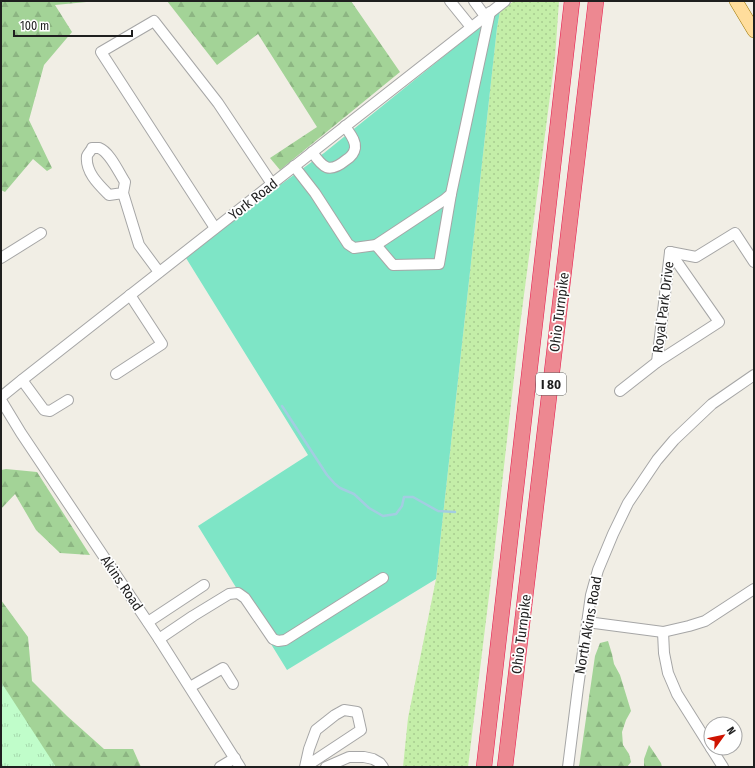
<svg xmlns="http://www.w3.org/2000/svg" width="755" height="768" font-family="'Fira Sans Condensed',sans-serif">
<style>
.grass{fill:url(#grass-dots)}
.forest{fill:url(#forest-firs)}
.park{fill:url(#park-tufts)}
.pitch{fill:#7ee5c6}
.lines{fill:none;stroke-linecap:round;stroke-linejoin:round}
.stream{stroke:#a3cde1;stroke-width:2.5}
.minor-casing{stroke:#a6a6a6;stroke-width:12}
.major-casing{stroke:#9b7600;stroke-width:14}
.highway-casing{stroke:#e71a4d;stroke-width:16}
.minor{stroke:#fff;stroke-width:10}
.major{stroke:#ffdd9c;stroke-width:13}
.highway{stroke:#ed8891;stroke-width:15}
.labels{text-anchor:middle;stroke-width:3.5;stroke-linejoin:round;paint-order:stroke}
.shield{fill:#fff;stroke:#626262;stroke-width:1}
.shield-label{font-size:13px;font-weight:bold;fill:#1f1f1f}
.street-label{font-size:14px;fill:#1f1f1f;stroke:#fff}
</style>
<defs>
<pattern id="grass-dots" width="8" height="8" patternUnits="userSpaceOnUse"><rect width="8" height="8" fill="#c4eea8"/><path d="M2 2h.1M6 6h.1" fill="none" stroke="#a8cc90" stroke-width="1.8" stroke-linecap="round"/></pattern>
<pattern id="forest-firs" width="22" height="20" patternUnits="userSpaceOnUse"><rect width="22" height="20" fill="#a3d397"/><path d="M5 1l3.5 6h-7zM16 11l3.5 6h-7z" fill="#8cb582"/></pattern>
<pattern id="park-tufts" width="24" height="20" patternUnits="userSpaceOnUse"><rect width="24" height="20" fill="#c0fdca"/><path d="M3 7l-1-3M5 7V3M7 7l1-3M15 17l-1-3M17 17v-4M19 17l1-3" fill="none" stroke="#a5d8ad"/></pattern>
</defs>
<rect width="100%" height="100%" fill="#f1eee5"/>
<!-- grass -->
<path class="grass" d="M514 1H559L555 58 519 333 494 555 468 767H403L408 718 436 579 497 28 500 11Z"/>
<!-- forest -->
<g class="forest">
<path d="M1 1H97L55 5 72 32 44 65 29 120 52 168 47 171 33 159 5 192 1 190Z"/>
<path d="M167 1H351L400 72 280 170 270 158 317 127 258 34 217 65Z"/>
<path d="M6 469 37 472 90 555 60 553 36 530 15 494 1 509V470Z"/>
<path d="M1 600 28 637 32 681 67 716 104 749H133L141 767H1Z"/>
<path d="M608 641 612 654 614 664 620 675 631 711 626 720 622 732 623 745 629 754 631 762 627 767H579L595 656 600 643Z"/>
<path d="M649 745 661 763 662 767H644V759Z"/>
</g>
<!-- park -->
<path class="park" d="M1 682 56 767H1Z"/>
<!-- pitch -->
<path class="pitch" d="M500 11 497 28 436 579 287 670 198 526 308 455 186 258 265 196 324 153Z"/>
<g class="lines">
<!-- stream -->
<path class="stream" d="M282 406 327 475 335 484 340 488 354 494 369 508 383 516 396 514 402 506 404 497H413L438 511 455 512"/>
<defs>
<g id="minor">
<path d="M450 1 471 27"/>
<path d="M474 1 485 16"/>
<path d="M312 152C323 168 329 174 346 160 351 157 354 154 355 148 356 140 349 133 345 126"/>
<path d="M294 166 315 193 348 244 354 248 376 245 444 200 451 194 490 12"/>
<path d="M123 193 125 182C119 173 110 152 99 148 98 148 94 148 92 148 91 151 88 153 87 156 85 172 99 185 109 195L123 193 139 245 159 272"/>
<path d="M215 228 101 52 154 21 218 103 272 184"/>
<path d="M376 245 393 265 439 264 451 194"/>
<path d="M670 252 696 257 735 233 754 262"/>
<path d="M1 258 41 233"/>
<path d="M657 362 670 252"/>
<path d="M116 374 162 344 130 295"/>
<path d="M22 380 44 410 50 411 68 400"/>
<path d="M620 391 657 362 719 322 670 252"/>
<path d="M1 397 22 380 505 1"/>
<path d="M1 400 21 433 159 639 240 767"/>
<path d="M148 622 204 585"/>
<path d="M587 622 663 632 689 626 705 621 754 589"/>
<path d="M663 632 664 653 668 673 677 694 711 748"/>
<path d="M159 639 193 616 229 594 238 593 245 598 273 639 278 641 285 640 383 578"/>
<path d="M190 687 223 668 233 684"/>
<path d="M711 748 723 767"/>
<path d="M220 767 235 758"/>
<path d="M305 767 309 749 316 730 335 715 344 710 357 712 361 730 305 767"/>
<path d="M326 767 349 757H364L373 759 380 763 383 767"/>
<path d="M568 767 578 687 591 595 598 570 613 534 628 503 657 460 674 440 712 404 754 375"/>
</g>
<path id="major" d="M736 1 754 31"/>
<g id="highway">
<path d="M484 767 572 1"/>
<path d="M505 767 596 1"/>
</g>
</defs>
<!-- minor casing -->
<use href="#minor" class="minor-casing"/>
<!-- major casing -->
<use href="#major" class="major-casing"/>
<!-- highway casing -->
<use href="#highway" class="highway-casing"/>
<!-- minor -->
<use href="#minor" class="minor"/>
<!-- major -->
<use href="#major" class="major"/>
<!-- highway -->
<use href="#highway" class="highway"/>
</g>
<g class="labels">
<!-- shield labels -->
<rect class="shield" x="536" y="373" width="30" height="22" rx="3"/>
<g class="shield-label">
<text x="551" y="389">I 80</text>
</g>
<!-- street labels -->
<g class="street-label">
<text transform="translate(253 199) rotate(-38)" y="5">York Road</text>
<text transform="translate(663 307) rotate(-83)" y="5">Royal Park Drive</text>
<text transform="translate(559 312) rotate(-83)" y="5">Ohio Turnpike</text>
<text transform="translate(122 583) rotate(56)" y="5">Akins Road</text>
<text transform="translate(588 625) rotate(-80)" y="5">North Akins Road</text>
<text transform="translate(521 634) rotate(-83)" y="5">Ohio Turnpike</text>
</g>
</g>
<!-- border -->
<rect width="755" height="768" fill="none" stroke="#1f1f1f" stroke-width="4"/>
<!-- north arrow -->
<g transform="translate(723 736) rotate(57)"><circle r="19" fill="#ffffff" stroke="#a5a5a5"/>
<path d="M0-3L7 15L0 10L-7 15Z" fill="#cf1300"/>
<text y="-6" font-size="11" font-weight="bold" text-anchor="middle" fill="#1f1f1f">N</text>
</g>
<!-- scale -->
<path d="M14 30v6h118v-6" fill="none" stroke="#1f1f1f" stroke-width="2"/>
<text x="20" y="30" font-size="12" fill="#1f1f1f" stroke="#ffffff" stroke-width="3" paint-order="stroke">100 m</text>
</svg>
